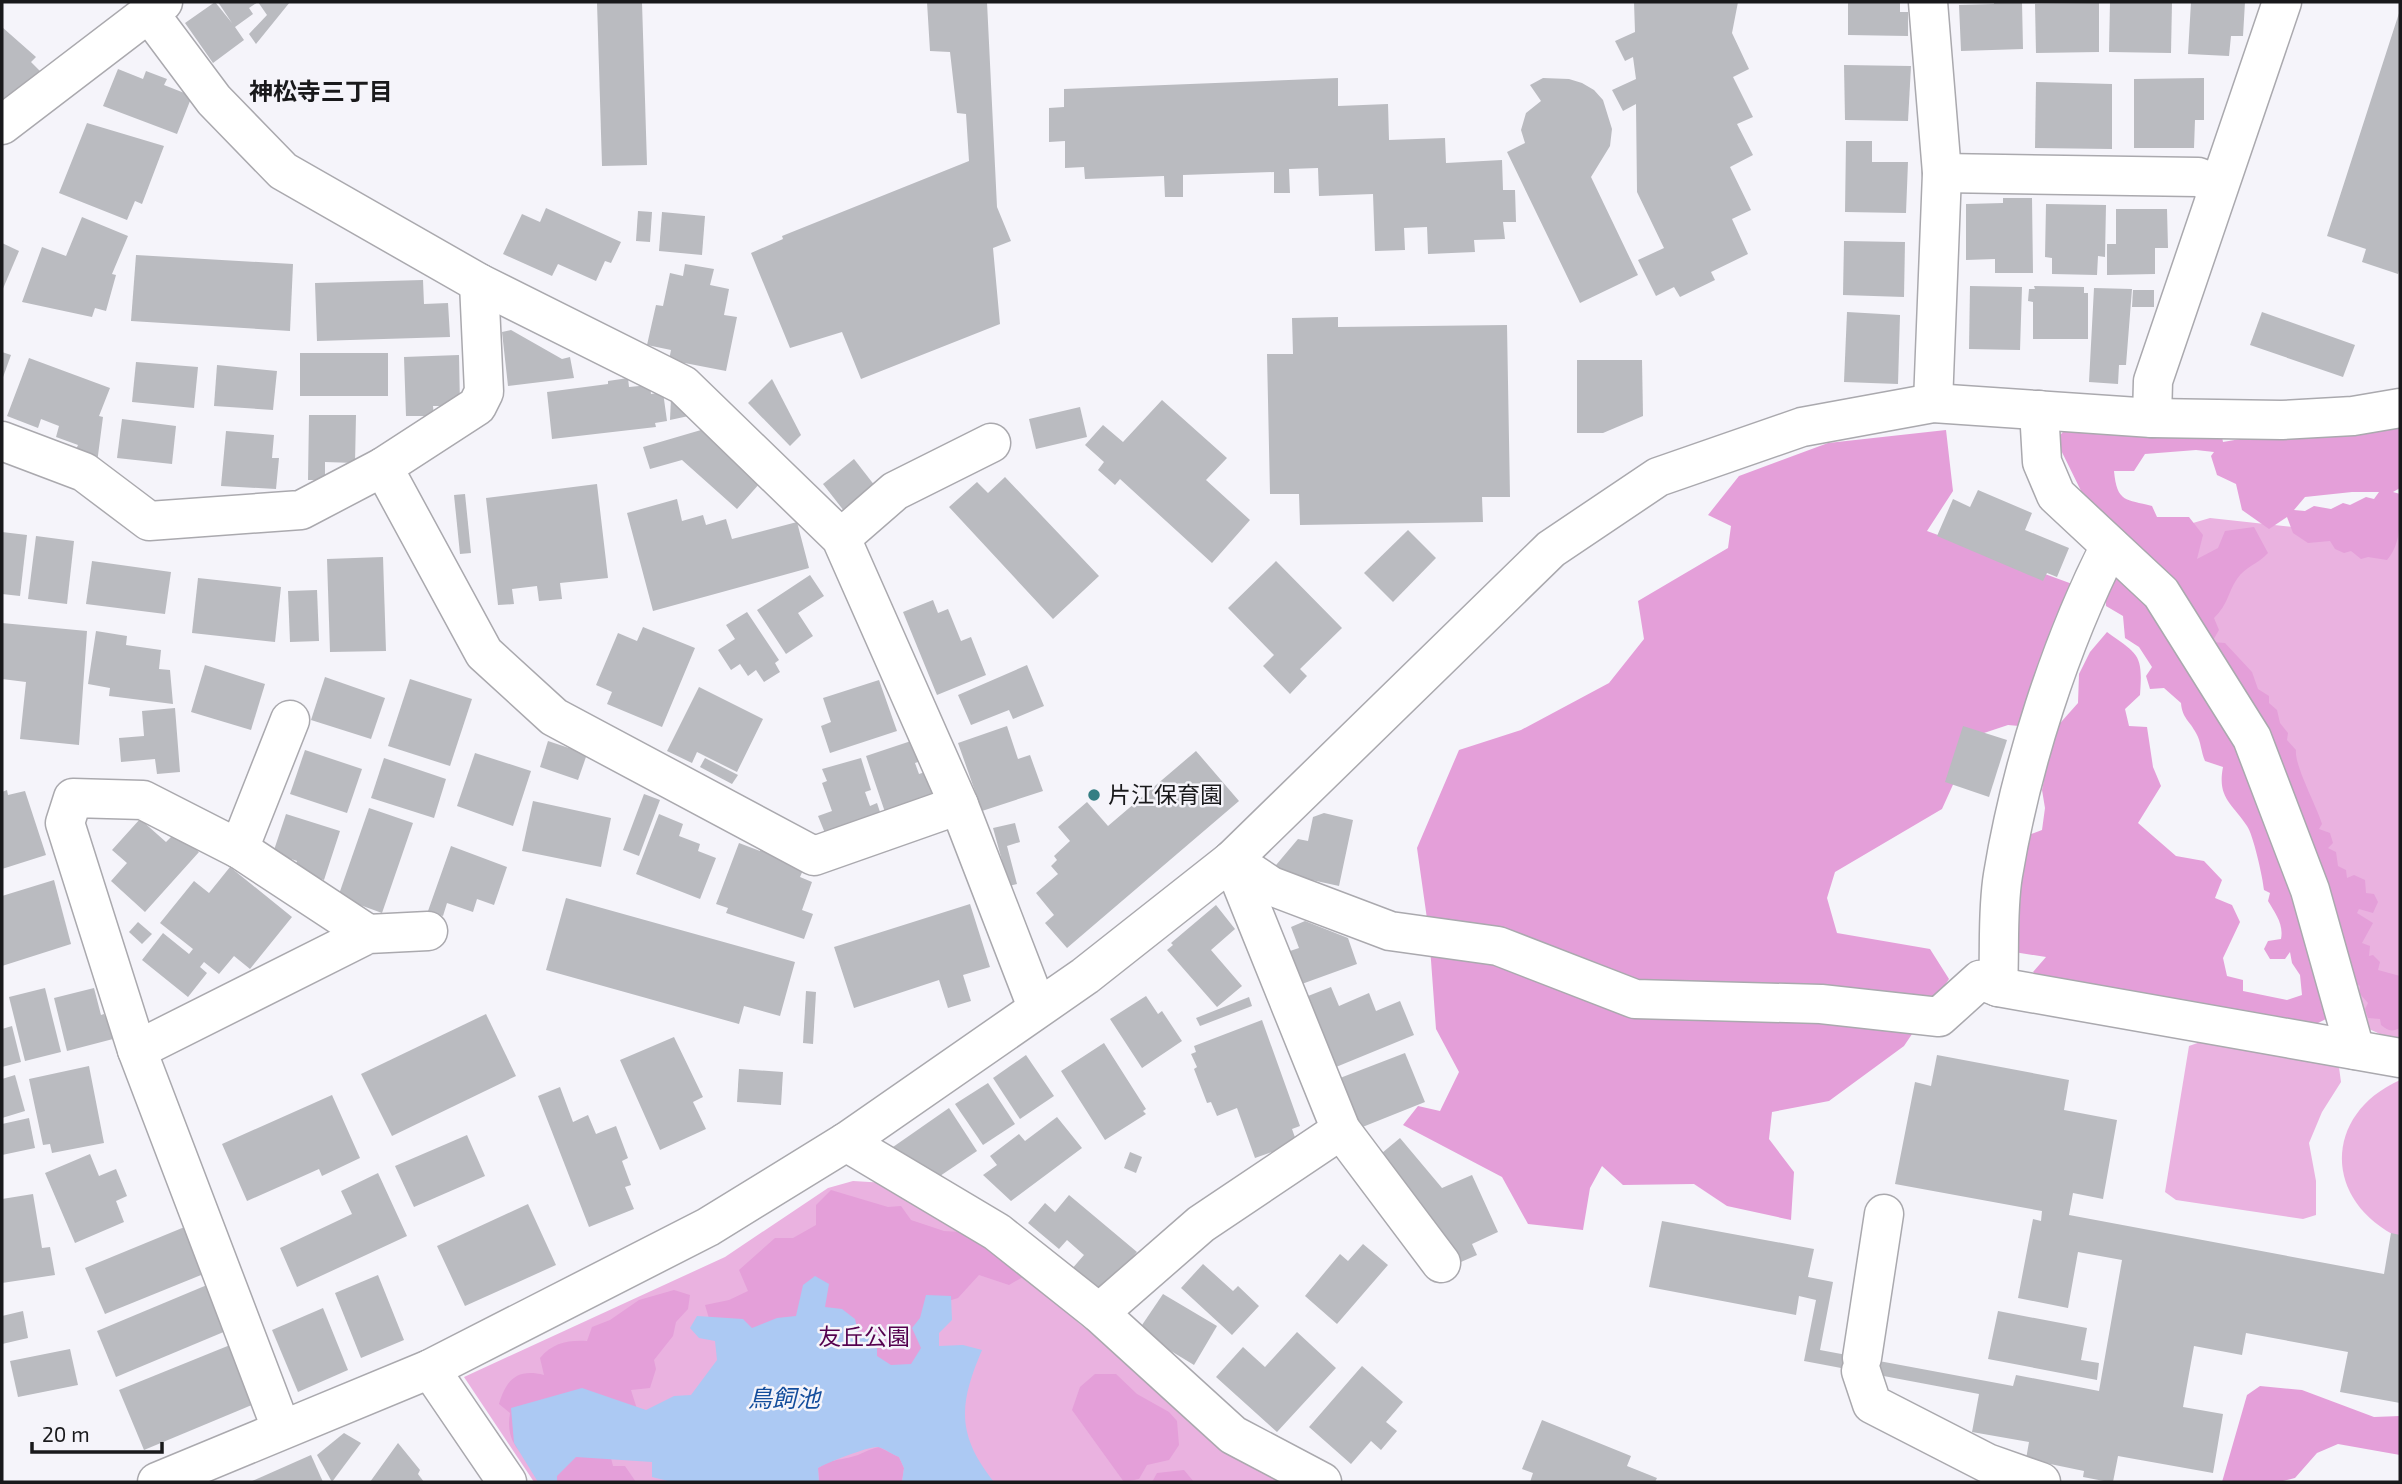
<svg xmlns="http://www.w3.org/2000/svg" width="2402" height="1484" font-family="'Exo 2','Noto Sans JP',sans-serif">
<style>
.green{fill:#eab2e0}
.forest{fill:#e49fd9;fill-rule:evenodd}
.water{fill:#acc9f3}
.building{fill:#babbc0}
.lines{fill:none;stroke-linecap:round;stroke-linejoin:round}
.minor-casing{stroke:#aaa9ae;stroke-width:41}
.minor{stroke:#fff;stroke-width:38}
.poi-dot{fill:#357e83;stroke:#f5f4fa;stroke-width:2.5}
.labels{text-anchor:middle;stroke-width:5;stroke-linejoin:round;paint-order:stroke}
.poi-label{font-size:23px;fill:#19191b;stroke:#f5f4fa;text-anchor:start}
.park-label{font-size:23px;fill:#54004e;stroke:#f5f4fa}
.neighbourhood-label{font-size:24px;font-weight:bold;fill:#19191b;stroke:#f5f4fa}
.water-label{font-size:24px;font-style:italic;fill:#134d9c;stroke:#f5f4fa}
</style>
<rect width="100%" height="100%" fill="#f5f4fa"/>
<!-- green -->
<g class="green">
<path d="M2400 502V1043L2369 1029 2251 735 2152 535 2210 518 2293 527Z"/>
<path d="M2203 1041 2338 1060 2341 1082 2322 1112 2309 1143 2316 1181V1215L2303 1219 2176 1200 2165 1192 2189 1046Z"/>
<path d="M2400 1080V1238C2323 1202 2322 1115 2400 1080Z"/>
<path d="M853 1181 886 1183 1008 1256 1079 1323 1228 1442 1315 1482H534L464 1377 725 1257 828 1188Z"/>
</g>
<!-- forest -->
<g class="forest">
<path d="M2400 424V488L2393 492 2400 494C2400 518 2402 543 2387 560L2368 557 2361 559 2351 551 2344 553 2335 549 2330 541 2308 543 2293 533 2287 517 2269 529 2242 510 2236 484 2217 475 2211 456 2214 452 2196 450 2145 454 2134 471H2114C2117 503 2126 499 2152 506L2157 517H2189L2203 535 2197 559 2218 548 2225 531 2254 527 2268 553C2258 564 2246 566 2237 579 2227 594 2229 603 2214 618L2219 630 2212 642 2225 643 2252 672 2258 689 2269 696V703L2277 710 2280 723 2288 733 2287 740 2296 750C2294 765 2318 809 2322 824L2319 829 2330 833 2333 843 2328 848 2336 852 2338 866 2346 870 2347 878 2354 875 2365 880 2366 893 2374 894 2378 902 2373 913 2359 909 2357 913 2373 923 2362 943 2370 946 2369 956 2373 955 2380 962 2378 970 2400 976V1028C2392 1032 2388 1031 2381 1025L2380 1019 2368 1018 2365 1009 2368 1003 2359 993 2360 986 2354 983 2344 960 2347 950 2340 946 2328 891 2085 499 2056 440 2068 426 2221 432 2223 442 2275 433ZM2352 492H2379L2374 499 2366 497 2350 505 2343 503 2331 509 2314 506 2305 511 2294 510 2305 497Z"/>
<path d="M1946 430 1953 491 1927 531 2075 585 2030 727 2008 725 1975 736 1942 809 1835 872 1827 898 1837 933 1930 949 1949 979 1904 1046 1829 1101 1772 1112 1769 1139 1794 1172 1791 1220 1727 1206 1694 1184 1623 1185 1602 1166 1590 1188 1583 1230 1528 1224 1502 1177 1403 1125 1418 1106 1440 1111 1459 1072 1436 1029 1429 933 1417 848 1459 750 1521 730 1609 683 1644 639 1638 601 1728 548 1731 526 1708 515 1739 476 1828 443Z"/>
<path d="M2131 569 2232 723 2336 1014 2310 1027 2045 982 2033 972 2046 957 2014 952 2020 838 2042 830 2045 808 2042 790 2054 730 2078 703 2079 674 2090 652 2107 632C2139 655 2143 654 2140 695L2125 709 2129 726 2147 727 2153 767 2161 786 2138 823 2176 856 2204 861 2222 880 2215 898 2232 905 2240 922 2223 958 2227 976 2243 980V991L2287 1000 2302 995 2300 975 2292 963 2290 952 2285 959H2270L2264 949 2268 941 2281 939C2284 924 2275 913 2268 901L2270 893 2264 890C2263 878 2253 834 2247 826 2232 803 2217 798 2223 767L2205 761C2201 752 2201 741 2196 733 2190 721 2182 718 2181 703L2164 688 2150 689 2146 676 2152 667 2139 647 2125 638 2123 616 2106 606 2105 586 2119 570Z"/>
<path d="M831 1190 888 1207 901 1206 911 1220 944 1231 960 1232 986 1246 1023 1277 1009 1285 979 1275 958 1298 939 1304 924 1355 908 1374 801 1323 752 1335 713 1332 705 1305 729 1300 748 1291 739 1270 775 1238H793L816 1225V1205Z"/>
<path d="M674 1290 690 1295 688 1309 676 1322 673 1336 654 1360 656 1369 650 1388 631 1390 637 1409 611 1458 613 1466H625L636 1482H543C528 1454 504 1449 510 1413L499 1404C506 1380 517 1368 544 1375L540 1358C553 1343 567 1340 587 1341L592 1327 610 1320 639 1300Z"/>
<path d="M1095 1374H1116L1137 1394 1169 1412 1177 1421 1179 1445 1169 1460 1147 1465 1139 1479 1124 1482 1072 1410 1080 1387Z"/>
<path d="M2260 1386 2302 1390 2374 1417 2400 1416V1455L2338 1444 2317 1453 2295 1478 2279 1482H2222L2247 1395Z"/>
<path d="M879 1447 899 1457 904 1468 902 1482H819L818 1468C833 1459 835 1461 851 1457 861 1455 868 1449 879 1447Z"/>
<path d="M1184 1470 1194 1482H1152L1157 1473Z"/>
</g>
<!-- water -->
<path class="water" d="M815 1276 829 1284 825 1307 842 1309 855 1319 858 1332 877 1340V1356L891 1365 911 1364 921 1348 912 1328 920 1318 926 1295 951 1296 952 1320 939 1333V1346L963 1345 982 1350C959 1404 956 1434 994 1482H902L904 1468 899 1457C893 1455 884 1448 878 1447 869 1446 826 1463 818 1468L819 1482H672L652 1477V1462L576 1457 557 1476V1482H538L514 1443 511 1408 582 1388 646 1410 674 1396 691 1395 717 1360 715 1341 699 1338 690 1328 697 1316 743 1319 752 1328 777 1318 796 1316 803 1285Z"/>
<!-- building -->
<g class="building">
<path d="M215 2 232 23 218 2H258L249 8 253 14 235 27 244 40 213 63 185 23Z"/>
<path d="M258 2H290L256 44 249 34 267 15Z"/>
<path d="M597 2H642L647 165 602 166Z"/>
<path d="M927 2H987L997 207 1011 241 993 248 1000 324 861 379 842 332 790 348 751 253 783 239 782 236 969 161 966 114 957 113 950 52 930 51Z"/>
<path d="M1634 2H1738L1732 33 1749 69 1733 77 1753 117 1737 124 1753 155 1730 167 1751 210 1732 219 1748 254 1711 272 1715 280 1680 297 1674 287 1656 296 1638 260 1664 248 1637 192 1636 104 1623 111 1612 90 1636 79 1633 57 1625 61 1615 41 1635 32Z"/>
<path d="M1848 2H1900V12H1908V36L1848 35Z"/>
<path d="M1994 2H2022L2023 49 1961 51 1959 5 1994 4Z"/>
<path d="M2110 2H2172L2171 53 2109 52Z"/>
<path d="M2191 2H2245L2243 36H2231L2229 56 2188 54Z"/>
<path d="M2099 3V52L2036 53 2035 4Z"/>
<path d="M2400 10V267L2398 274 2362 262 2366 249 2327 236Z"/>
<path d="M2 27 36 57 31 62 40 71 2 111Z"/>
<path d="M1844 65 1911 66 1908 121 1845 120Z"/>
<path d="M118 69 143 79 146 71 167 79 164 85 192 96 177 134 103 106Z"/>
<path d="M1338 78V106L1388 104 1389 140 1445 138 1446 163 1502 160 1503 190H1515L1516 222H1503L1505 239 1474 240 1475 252 1428 254 1427 227 1404 228 1405 250 1375 251 1373 194 1319 196 1318 168 1289 169 1290 193H1274V172L1183 175V197H1165L1164 176 1085 179 1084 167 1065 168V141L1049 142V108L1064 107V89Z"/>
<path d="M1543 78 1569 79 1582 83 1594 90 1603 100 1612 129 1610 146 1591 177 1638 275 1580 303 1507 152 1525 143 1521 130 1526 113 1541 101 1530 85Z"/>
<path d="M2204 78V120H2195L2194 148H2134V79Z"/>
<path d="M2036 82 2112 84V149L2035 148Z"/>
<path d="M87 123 164 146 142 204 135 201 127 220 59 193Z"/>
<path d="M1846 141H1872V162H1908L1906 213 1845 212Z"/>
<path d="M2003 198H2032L2033 273H1995V259L1966 260V204L2003 203Z"/>
<path d="M2046 204 2106 205 2105 257 2098 256 2097 275 2052 274V258L2045 257Z"/>
<path d="M546 208 621 242 611 263 605 261 596 281 558 264 552 276 503 254 522 214 540 222Z"/>
<path d="M2116 209H2167L2168 248H2155V274L2107 275V244H2116Z"/>
<path d="M638 211 652 212 650 242 636 241Z"/>
<path d="M662 212 705 216 702 255 659 251Z"/>
<path d="M82 217 128 236 112 274 116 275 106 311 95 308 92 317 22 302 42 247 66 256Z"/>
<path d="M1844 241 1905 242 1904 297 1843 295Z"/>
<path d="M2 243 19 251 2 291Z"/>
<path d="M136 255 293 264 290 331 131 321Z"/>
<path d="M685 264 714 269 710 285 729 289 724 315 737 317 726 371 669 360 671 350 647 345 656 305 663 306 670 273 683 276Z"/>
<path d="M423 280 424 304 448 303 450 337 317 341 315 283Z"/>
<path d="M1970 286 2022 287 2020 350 1969 349Z"/>
<path d="M2034 286 2084 287V293H2088V339H2033V302L2028 301 2029 289H2035Z"/>
<path d="M2094 288 2132 289 2126 365H2119L2118 384 2089 382Z"/>
<path d="M2133 290H2154V307H2132Z"/>
<path d="M1847 312 1900 315 1898 384 1844 382Z"/>
<path d="M2262 312 2355 345 2343 377 2250 345Z"/>
<path d="M1338 317V327L1507 325 1510 497H1482L1483 522 1300 525 1299 494H1270L1267 354H1293L1292 318Z"/>
<path d="M511 330 562 359 570 357 574 378 508 386 502 332Z"/>
<path d="M2 352 11 355 2 380Z"/>
<rect x="300" y="353" width="88" height="43"/>
<path d="M459 355 460 406H433L434 416H406L404 357Z"/>
<path d="M29 358 110 388 99 416 103 417 97 463 74 454 78 445 56 437 59 426 41 419 38 428 7 416Z"/>
<path d="M1577 360H1642L1643 416 1603 433H1577Z"/>
<path d="M136 362 198 367 194 408 132 402Z"/>
<path d="M217 365 277 371 273 410 214 406Z"/>
<path d="M628 378 629 387 650 385 651 394 663 392 667 421 655 423 656 427 552 439 547 392 608 384V381Z"/>
<path d="M772 379 801 435 790 446 748 403Z"/>
<path d="M671 398 698 414 670 420Z"/>
<path d="M1162 400 1227 458 1206 480 1250 520 1212 563 1120 479 1115 485 1098 470 1104 462 1085 445 1103 425 1123 442Z"/>
<path d="M1080 407 1087 437 1036 449 1029 419Z"/>
<path d="M309 415H356L355 463 325 462V480H308Z"/>
<path d="M122 419 176 426 172 464 117 458Z"/>
<path d="M701 430 760 483 737 509 682 460 650 469 643 447Z"/>
<path d="M226 431 274 435 272 458H279L276 489 221 486Z"/>
<path d="M854 459 875 486 844 511 823 484Z"/>
<path d="M1005 477 1099 576 1053 619 949 507 977 482 988 493Z"/>
<path d="M597 484 608 578 560 583 562 599 539 601 537 586 512 589 514 604 498 605 486 498Z"/>
<path d="M1978 490 2032 513 2025 530 2069 548 2057 577 2047 573 2043 581 1937 536 1953 499 1970 507Z"/>
<path d="M465 494 471 553 460 554 454 495Z"/>
<path d="M677 499 682 521 703 515 706 525 726 519 732 539 797 522 809 568 653 611 627 513Z"/>
<path d="M1408 530 1436 558 1393 602 1364 573Z"/>
<path d="M2 532 27 535 20 596 2 594Z"/>
<path d="M36 536 74 541 67 604 28 599Z"/>
<path d="M383 557 386 651 330 652 327 559Z"/>
<path d="M92 561 171 572 165 614 86 604Z"/>
<path d="M1276 561 1342 628 1300 669 1307 676 1290 694 1263 666 1274 655 1228 608Z"/>
<path d="M810 575 824 596 798 613 813 636 786 654 757 610Z"/>
<path d="M198 578 281 587 275 642 192 633Z"/>
<path d="M317 590 319 641 290 642 288 591Z"/>
<path d="M933 600 938 613 948 609 961 641 971 637 986 675 937 695 903 612Z"/>
<path d="M747 612 779 660 775 663 780 672 764 682 756 670 748 676 740 664 731 670 718 650 735 639 726 625Z"/>
<path d="M2 623 87 631 79 745 20 739 26 682 2 679Z"/>
<path d="M643 627 695 648 662 727 607 704 612 692 596 685 618 633 637 641Z"/>
<path d="M96 631 127 636 126 645 161 650 159 669 170 670 173 704 109 696 110 688 88 684Z"/>
<path d="M205 665 265 684 251 730 191 712Z"/>
<path d="M1027 665 1044 706 1013 719 1009 710 971 725 958 695Z"/>
<path d="M325 677 385 698 371 739 311 720Z"/>
<path d="M410 679 472 699 450 766 388 746Z"/>
<path d="M879 680 897 731 830 753 821 726 831 722 823 698Z"/>
<path d="M699 687 763 719 737 772 697 752 692 763 667 751Z"/>
<path d="M175 708 180 772 157 774 155 759 121 762 119 738 144 736 142 711Z"/>
<path d="M1007 726 1018 759 1030 755 1043 791 982 811 958 743Z"/>
<path d="M1963 726 2007 740 1989 797 1945 782Z"/>
<path d="M914 740 921 761 915 763 919 774 925 772 934 797 888 821 866 756Z"/>
<path d="M548 741 587 754 578 780 540 767Z"/>
<path d="M305 750 362 769 347 813 290 794Z"/>
<path d="M1196 751 1239 801 1067 948 1045 923 1054 915 1036 893 1058 874 1051 866 1057 860 1054 856 1070 841 1058 827 1087 802 1108 826Z"/>
<path d="M475 753 531 771 513 826 457 806Z"/>
<path d="M384 758 446 779 434 818 371 798Z"/>
<path d="M705 758 738 775 732 784 700 767Z"/>
<path d="M861 758 871 790 865 792 870 806 877 803 882 818 827 838 818 816 832 811 822 783 827 781 822 769Z"/>
<path d="M7 790 8 795 25 791 46 855 2 869V792Z"/>
<path d="M644 794 660 800 639 856 623 850Z"/>
<path d="M533 801 611 818 601 867 522 851Z"/>
<path d="M369 808 413 823 382 913 338 897Z"/>
<path d="M1324 813 1353 820 1339 886 1271 871 1298 839 1308 841 1313 817Z"/>
<path d="M286 814 340 831 324 880 294 869 297 861 273 853Z"/>
<path d="M659 814 683 824 679 836 700 844 698 851 716 858 700 899 636 874Z"/>
<path d="M140 819 166 842 176 832 199 852 145 912 111 881 127 863 112 850Z"/>
<path d="M1015 823 1020 842 1007 846 1017 884 1009 886 993 828Z"/>
<path d="M739 843 760 851 762 846 804 868 800 877 812 882 802 910 813 914 804 939 726 913 728 908 716 904Z"/>
<path d="M451 846 507 867 494 905 477 899 473 912 447 903 443 916 428 911Z"/>
<path d="M230 867 292 917 250 969 234 956 219 974 204 962 200 967 207 973 188 997 142 960 163 933 189 954 193 949 160 923 194 881 209 893Z"/>
<path d="M54 880 71 944 2 966V896Z"/>
<path d="M566 898 795 962 780 1016 744 1006 739 1024 546 970Z"/>
<path d="M970 904 990 967 963 975 971 1001 948 1008 939 980 854 1008 834 947Z"/>
<path d="M1216 905 1235 929 1211 950 1242 986 1217 1007 1167 950 1173 945 1171 943Z"/>
<path d="M1305 921 1348 938 1357 964 1299 985 1287 952 1299 948 1291 927Z"/>
<path d="M138 922 152 934 142 944 129 932Z"/>
<path d="M1331 987 1339 1006 1369 993 1376 1011 1400 1001 1414 1035 1336 1067 1308 996Z"/>
<path d="M45 988 61 1052 25 1061 9 997Z"/>
<path d="M94 988 101 1015 104 1014 109 1024 113 1039 67 1051 54 998Z"/>
<path d="M806 991 816 992 813 1044 803 1043Z"/>
<path d="M1146 996 1158 1014 1162 1011 1182 1041 1142 1068 1110 1019Z"/>
<path d="M1249 997 1252 1006 1200 1026 1196 1018Z"/>
<path d="M486 1014 516 1076 392 1136 361 1074Z"/>
<path d="M1262 1020 1300 1126 1292 1129 1297 1143 1255 1158 1237 1108 1217 1116 1211 1102 1207 1103 1194 1069 1197 1067 1191 1054 1196 1052 1194 1046Z"/>
<path d="M12 1026 21 1062 2 1067V1029Z"/>
<path d="M674 1037 703 1097 693 1102 706 1129 660 1150 620 1060Z"/>
<path d="M1104 1043 1146 1109 1143 1111 1146 1114 1105 1140 1061 1071Z"/>
<path d="M1405 1053 1425 1102 1360 1128 1340 1078Z"/>
<path d="M1026 1055 1054 1096 1020 1119 993 1078Z"/>
<path d="M1937 1055 2069 1080 2064 1110 2117 1120 2103 1199 2073 1193 2069 1215 2384 1274 2391 1233 2400 1235V1403L2340 1392 2348 1352 2246 1333 2242 1355 2194 1346 2183 1407 2223 1414 2213 1473 2118 1456 2113 1482H2109L2083 1477 2084 1471 2026 1459 2029 1442 1972 1432 1979 1394 1804 1361 1816 1300 1799 1296 1796 1315 1649 1287 1662 1221 1814 1249 1808 1277 1833 1282 1820 1350 2013 1386 2016 1375 2099 1391 2122 1260 2078 1252 2068 1308 2018 1298 2033 1219 2041 1221 2042 1211 1895 1184 1915 1082 1931 1086Z"/>
<path d="M89 1066 104 1143 52 1153 50 1144 43 1145 29 1079Z"/>
<path d="M739 1069 783 1072 781 1105 737 1102Z"/>
<path d="M15 1075 25 1111 2 1118V1079Z"/>
<path d="M988 1083 1015 1124 983 1145 955 1104Z"/>
<path d="M560 1087 573 1122 588 1115 596 1134 616 1126 628 1158 622 1161 631 1185 625 1187 634 1209 589 1227 538 1096Z"/>
<path d="M332 1095 360 1158 322 1176 319 1169 247 1201 222 1144Z"/>
<path d="M949 1108 977 1151 940 1176 893 1147Z"/>
<path d="M1057 1117 1082 1148 1011 1201 983 1175 997 1165 990 1156 1019 1134 1025 1141Z"/>
<path d="M29 1118 35 1148 2 1155V1124Z"/>
<path d="M467 1135 485 1176 414 1207 395 1166Z"/>
<path d="M1400 1138 1442 1188 1472 1175 1498 1232 1472 1244 1477 1255 1454 1265 1376 1158Z"/>
<path d="M1130 1152 1142 1157 1136 1173 1124 1168Z"/>
<path d="M90 1154 99 1176 116 1169 127 1196 116 1201 124 1222 75 1243 45 1173Z"/>
<path d="M378 1173 407 1236 297 1287 280 1248 352 1214 341 1191Z"/>
<path d="M33 1194 42 1248 50 1247 55 1275 2 1283V1199Z"/>
<path d="M1069 1195 1137 1252 1101 1296 1071 1270 1084 1255 1067 1240 1059 1249 1028 1223 1045 1203 1055 1212Z"/>
<path d="M528 1204 556 1265 465 1306 437 1246Z"/>
<path d="M187 1226 206 1273 105 1314 85 1268Z"/>
<path d="M1363 1244 1388 1265 1337 1324 1305 1296 1340 1254 1348 1261Z"/>
<path d="M1203 1264 1233 1291 1238 1286 1259 1306 1232 1335 1181 1288Z"/>
<path d="M378 1275 404 1340 361 1358 335 1293Z"/>
<path d="M207 1285 226 1331 116 1377 97 1331Z"/>
<path d="M1163 1294 1217 1326 1194 1365 1138 1331Z"/>
<path d="M323 1308 348 1370 298 1392 272 1330Z"/>
<path d="M23 1311 28 1338 2 1344V1316Z"/>
<path d="M1998 1311 2087 1328 2081 1360 2099 1363 2097 1380 1988 1359Z"/>
<path d="M1297 1332 1336 1368 1277 1432 1216 1377 1243 1347 1265 1367Z"/>
<path d="M235 1343 259 1402 144 1450 119 1390Z"/>
<path d="M70 1349 78 1385 18 1397 10 1361Z"/>
<path d="M1362 1366 1403 1402 1386 1422 1397 1431 1381 1450 1371 1441 1351 1464 1309 1427Z"/>
<path d="M1542 1420 1631 1456 1627 1466 1657 1478 1655 1482H1530L1533 1473 1522 1469Z"/>
<path d="M344 1433 361 1443 332 1482 317 1455Z"/>
<path d="M398 1443 420 1470 418 1474 424 1482H370Z"/>
<path d="M311 1455 323 1482H250Z"/>
</g>
<g class="lines">
<defs>
<g id="minor">
<path d="M1928 2 1942 173 1933 403"/>
<path d="M149 13 214 100 283 171 479 283 683 385 841 538 959 805 1037 1007"/>
<path d="M2 125 163 2"/>
<path d="M1942 173 2198 177 2219 185"/>
<path d="M2039 410 2042 462 2056 495 2161 593 2252 738 2310 890 2355 1050"/>
<path d="M2152 418 2153 381 2282 2"/>
<path d="M2 441 84 472 149 521 301 510 383 467 484 653 554 717 814 856 959 805"/>
<path d="M383 467 477 406 484 392 479 283"/>
<path d="M841 538 895 491 991 443"/>
<path d="M239 849 290 720"/>
<path d="M1232 860 1271 886 1390 931 1498 946 1635 999 1821 1004 1939 1017 1980 980 1998 987 2400 1058"/>
<path d="M1232 860 1341 1130 1441 1263"/>
<path d="M1998 987C2000 950 1997 911 2003 875 2021 766 2060 644 2110 546"/>
<path d="M137 1050 368 934 428 931"/>
<path d="M846 1142 997 1232 1099 1313 1233 1435 1322 1482"/>
<path d="M1099 1313 1201 1224 1341 1130"/>
<path d="M1862 1358 1884 1214"/>
<path d="M430 1369 507 1482"/>
<path d="M1861 1371 1872 1404 1987 1463 2041 1482"/>
<path d="M281 1428 137 1050 65 823 73 798 143 800 239 849 368 934"/>
<path d="M157 1482 430 1369 708 1227 846 1142 1085 976 1232 860 1551 549 1658 477 1802 427 1933 403 2152 418 2282 420 2353 416 2400 408"/>
</g>
</defs>
<!-- minor casing -->
<use href="#minor" class="minor-casing"/>
<!-- minor -->
<use href="#minor" class="minor"/>
</g>
<!-- markers -->
<circle class="poi-dot" cx="1094" cy="795" r="7"/>
<g class="labels">
<!-- poi labels -->
<g class="poi-label">
<text x="1108" y="803">片江保育園</text>
</g>
<!-- park labels -->
<g class="park-label">
<text x="864" y="1345">友丘公園</text>
</g>
<!-- neighbourhood labels -->
<g class="neighbourhood-label">
<text x="321" y="100">神松寺三丁目</text>
</g>
<!-- water labels -->
<g class="water-label">
<text x="784" y="1407">鳥飼池</text>
</g>
</g>
<!-- border -->
<rect width="2402" height="1484" fill="none" stroke="#19191b" stroke-width="7"/>
<!-- scale -->
<path d="M32 1442v10h130v-10" fill="none" stroke="#19191b" stroke-width="3.5"/>
<text x="42" y="1442" font-size="21" fill="#19191b" stroke="#f5f4fa" stroke-width="5" paint-order="stroke">20 m</text>
</svg>
